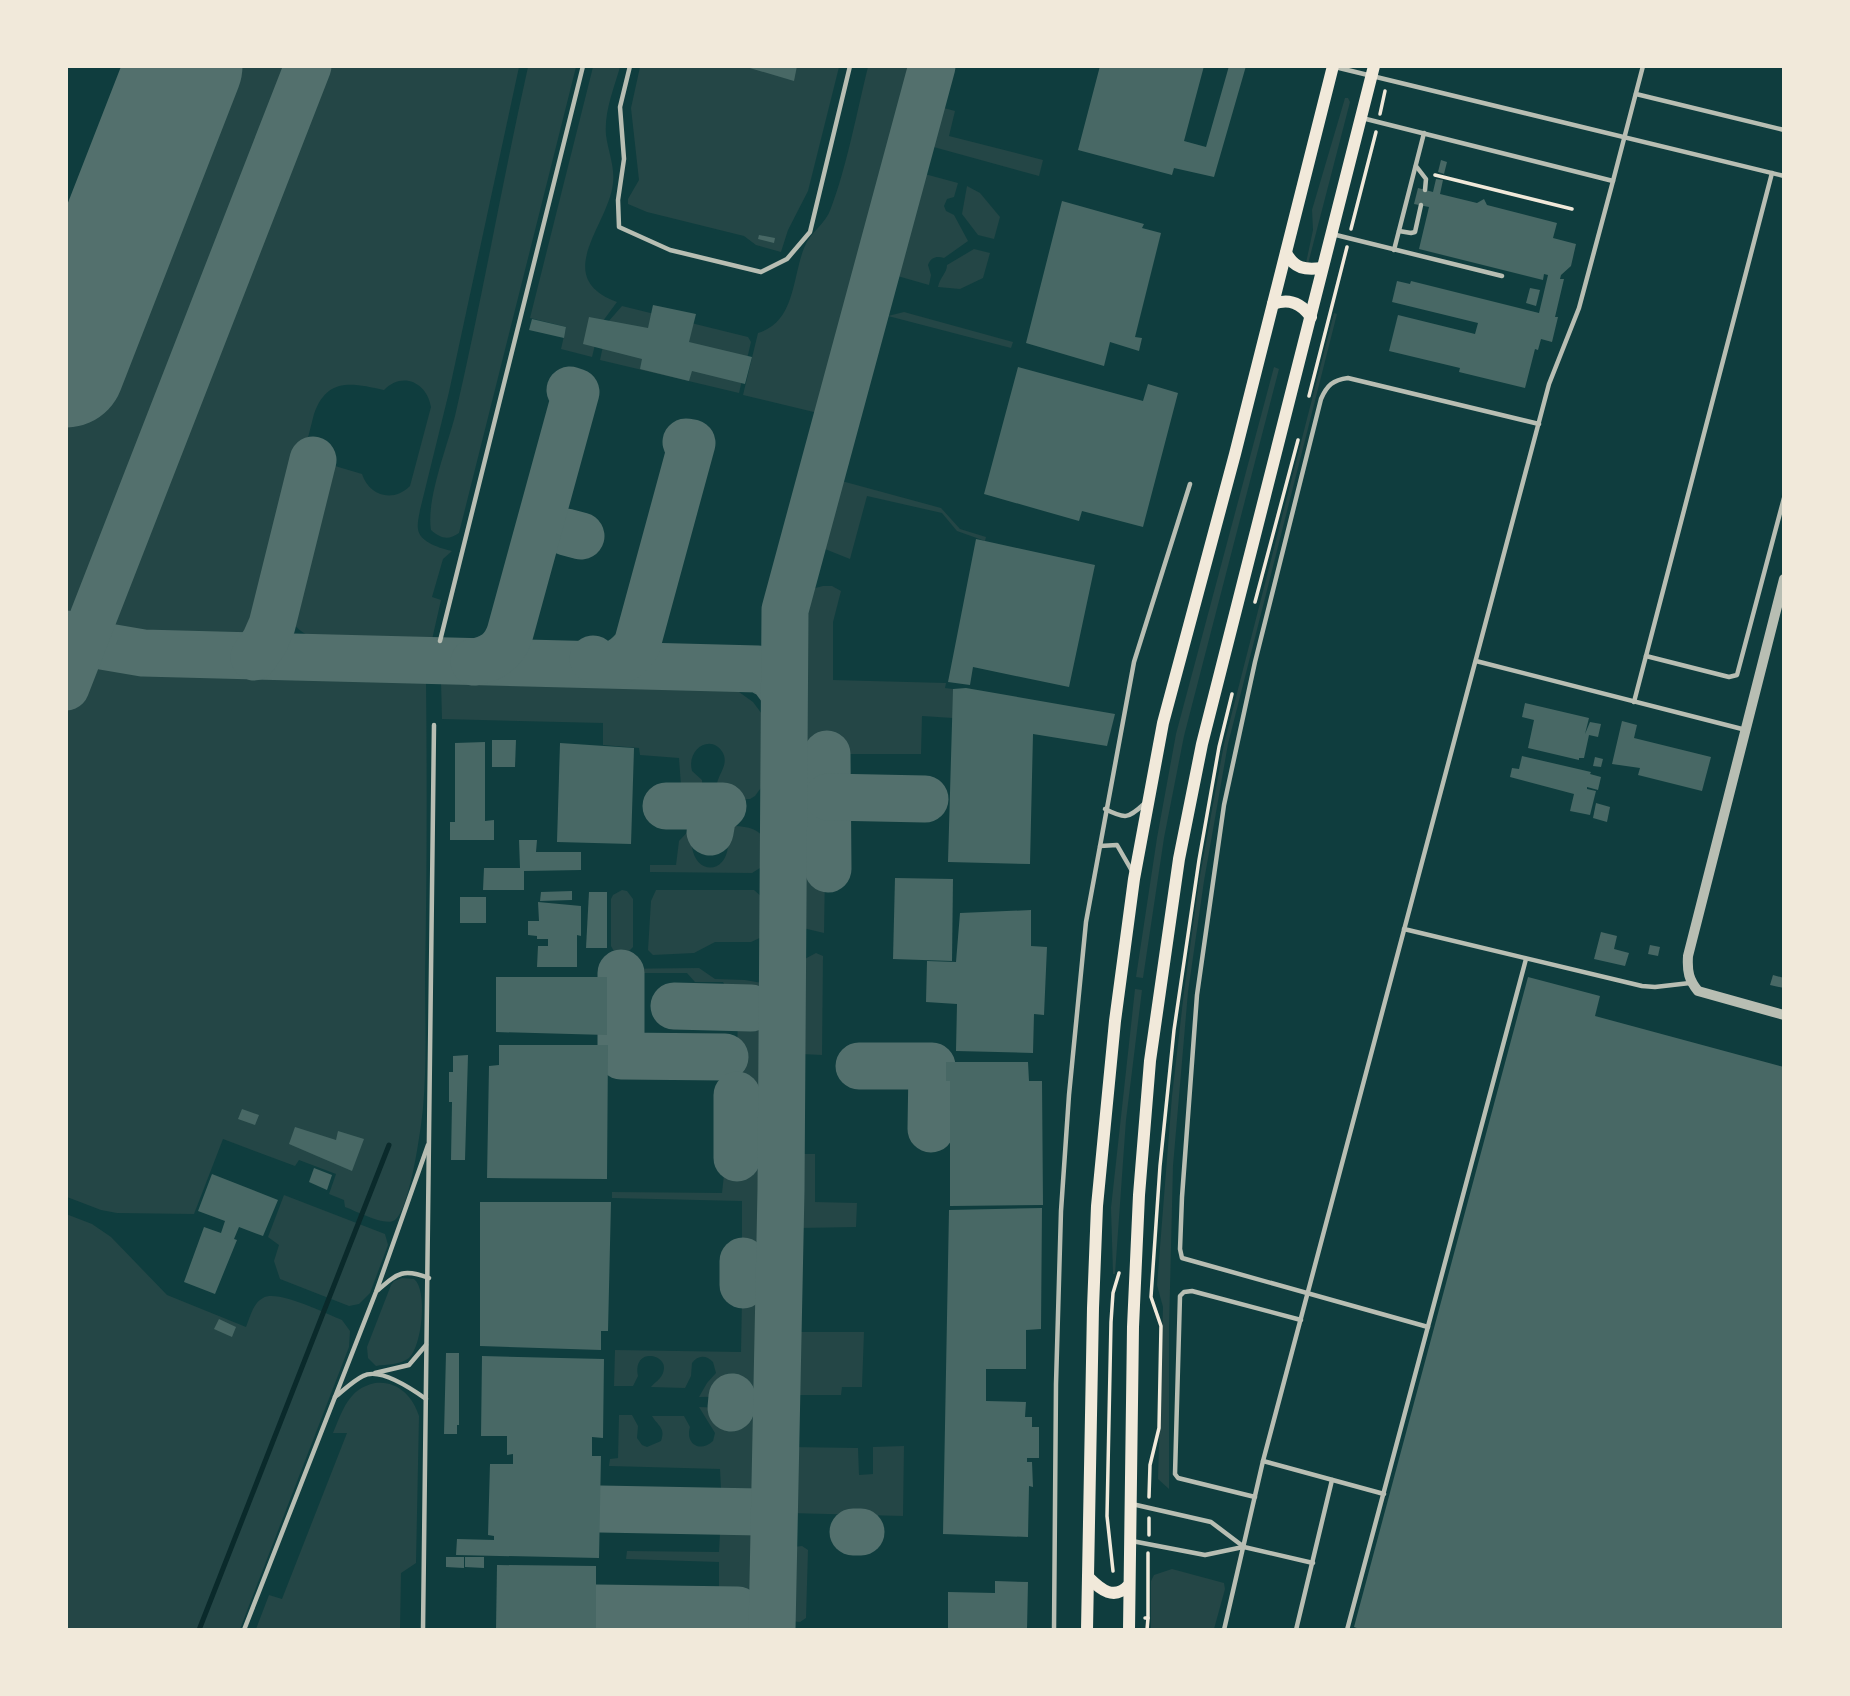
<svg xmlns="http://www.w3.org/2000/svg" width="1850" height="1696" font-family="Overpass,sans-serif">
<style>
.green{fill:#244646}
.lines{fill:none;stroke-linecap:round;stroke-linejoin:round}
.stream{stroke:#0a2a2b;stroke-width:5}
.taxiway{stroke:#53706d;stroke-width:47}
.runway{stroke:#53706d;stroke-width:117}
.building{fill:#486865}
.path{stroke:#f1e9da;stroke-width:3.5}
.service{stroke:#b8beb3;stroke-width:4.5}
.tertiary{stroke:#b8beb3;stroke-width:10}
.primary{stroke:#f1e9da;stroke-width:12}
</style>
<rect width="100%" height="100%" fill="#0f3d3e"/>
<!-- green -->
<g class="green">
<path d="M186 67H300L103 568C95 588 91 610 67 614V374Z"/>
<path d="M318 67H519L449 392 420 510C419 516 417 523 418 529 419 542 442 549 452 551L443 559 432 597 441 600 431 644 318 640C303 634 293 627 286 612L305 530 322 470 335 466 362 474C369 496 393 503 410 486L431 407C427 382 402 371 384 390 352 383 327 377 314 414L262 619 252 635 245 640 121 633 110 625 108 605Z"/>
<path d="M528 67H576L459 533C448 541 440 538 431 530 426 500 447 447 455 416 482 300 502 183 528 67Z"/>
<path d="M593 67H620C614 88 604 112 606 135 608 151 615 167 613 183 609 225 550 277 617 302L600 325 592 357 561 349 566 327 530 318Z"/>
<path d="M640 67H839L808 191 788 230 781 252 756 245 744 236 647 212 628 204V199L639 180 631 108Z"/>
<path d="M868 67H912L818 413 743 395 758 333C795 322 792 279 804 248 810 232 826 224 831 208 847 166 857 111 868 67Z"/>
<path d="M1345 98H1348L1350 102 1308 264 1306 263 1313 230 1312 210Z"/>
<path d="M940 107 955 111 949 136 1043 160 1039 176 930 146Z"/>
<path d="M921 173 958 183 954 197 947 199 944 206 946 211 954 215 968 241 944 258C937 256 931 257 928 265L931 275 929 285 894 275Z"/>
<path d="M967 186 980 193 1000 217 994 239 978 235 962 214Z"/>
<path d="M974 249 990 253 983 278 960 289 938 287C940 277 947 273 947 265Z"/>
<path d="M622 306 748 337 751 342 739 393 600 360 608 322Z"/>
<path d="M904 312 1013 342 1011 348 888 316Z"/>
<path d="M1334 313 1337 314 1228 744 1204 881 1188 992 1173 1166 1169 1329V1489L1158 1479 1163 1307 1157 1285 1172 1096 1184 992 1199 881 1224 744Z"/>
<path d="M1274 367 1279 369 1184 736 1164 838 1143 978 1136 977 1157 838 1176 734Z"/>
<path d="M838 480 941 508 960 529 986 537 985 541 957 531 942 513 867 496 850 559 820 547Z"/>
<path d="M823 586H832L841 591 833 622V680L946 683 945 688 953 689V718L922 716 921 754H800L801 623 808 590Z"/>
<path d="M105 663 172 672 426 678C427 778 427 877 425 976 425 1020 427 1064 423 1108 421 1129 410 1209 395 1220 386 1227 356 1211 345 1207L344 1200 329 1194 336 1174 299 1160 295 1166 223 1139 194 1214 117 1213 101 1210 67 1197 66 711C75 689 79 667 105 663Z"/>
<path d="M441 682 720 687 739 692 753 702 762 714 765 782 755 796 750 799 720 800C708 779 731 770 723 753 712 733 686 748 692 771L702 780 703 798 701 800 687 794 681 786 679 758 640 755 639 748 603 745V723L442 719Z"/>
<path d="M694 825 702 826V835L692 847C696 875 726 874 728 846L717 834 720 826C733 826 755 824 763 837 767 843 765 857 765 865L752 873 650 872V865H676L679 841Z"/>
<path d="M825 870 824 933 803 928 801 924V871Z"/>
<path d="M622 890 627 891 633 899V947L627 953H615L611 946V899L613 895Z"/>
<path d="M656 890H754L764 899V936L751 942H715L694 953 653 955 648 950 651 901Z"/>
<path d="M816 953 823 956 822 1055 801 1054V961Z"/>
<path d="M699 968 715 979 745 980 762 983 764 986C752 995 740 997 727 989L723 982H695L687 973H608V969Z"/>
<path d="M1135 989 1142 990 1126 1120 1115 1274H1113L1111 1208Z"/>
<path d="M738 1021 752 1023 763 1031V1086C753 1097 740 1097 728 1090L724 1080 725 1048H737Z"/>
<path d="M800 1154H815V1202L857 1203 856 1227 799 1228Z"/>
<path d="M738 1158 753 1160 763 1171V1253L752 1259 742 1257V1201L612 1198V1192L722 1193 725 1165Z"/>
<path d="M284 1195 385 1234 388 1245 370 1293 359 1304 349 1306 280 1279 274 1261 279 1245 268 1237Z"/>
<path d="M66 1214 92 1224 111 1237 167 1295 246 1327C250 1317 253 1303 263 1298 277 1289 326 1314 342 1320L350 1331 349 1347 240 1629H67Z"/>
<path d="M402 1278 414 1279C428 1290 422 1346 409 1358 400 1365 388 1364 376 1366L368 1358 367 1347 391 1285 394 1281Z"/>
<path d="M749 1289 756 1290 762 1296 763 1385 759 1396 699 1397 707 1383 716 1373 713 1362C706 1355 698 1355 692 1363L691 1376 685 1388 651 1387C655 1382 661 1379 663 1373 671 1354 632 1346 638 1376L633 1386H614L615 1350 741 1352 742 1297Z"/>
<path d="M797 1332H864L862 1387H842L841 1395H795L791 1391V1344L792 1338Z"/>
<path d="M375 1383C397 1380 413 1396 419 1416L416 1563 401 1573 400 1629H256L269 1595 282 1599 347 1433H333C343 1410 348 1389 375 1383Z"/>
<path d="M699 1407 757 1409 762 1414V1483L755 1492C745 1497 730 1496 721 1489L720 1469 609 1466 610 1459 618 1458 619 1415H632L638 1426 637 1438 642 1445 647 1447 661 1441C666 1428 658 1426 652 1416H684L690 1427C685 1444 700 1453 713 1441L715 1433Z"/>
<path d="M904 1446 903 1516 789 1513 790 1447 858 1448 859 1475 873 1474V1447Z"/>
<path d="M727 1527H749L759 1534 758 1588 750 1594 719 1589V1562L626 1559 627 1551 719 1552 720 1533Z"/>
<path d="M802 1546 808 1550 806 1618 800 1622 789 1621 784 1617 786 1553 793 1547Z"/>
<path d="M1172 1569 1224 1583 1225 1589 1214 1629H1151V1581L1154 1575Z"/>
</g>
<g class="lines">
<!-- stream -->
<path class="stream" d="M199 1630 389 1145"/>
<!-- taxiway -->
<g class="taxiway">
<path d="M566 532 581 536"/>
<path d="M66 634 102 646 143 653 758 669 772 676 783 691"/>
<path d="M254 657 265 641 272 625 313 460"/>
<path d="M593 659C610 672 627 659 637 645L692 443 686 442"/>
<path d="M474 662C492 659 504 651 510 633L576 392 570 390"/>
<path d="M66 687 308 66"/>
<path d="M827 754 828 869"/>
<path d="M828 797 925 799"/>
<path d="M666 806H723L713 815 710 832"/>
<path d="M621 973V1056L725 1057"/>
<path d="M674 1006 751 1008"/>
<path d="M859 1066H932L931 1129"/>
<path d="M737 1158V1095"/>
<path d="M743 1285V1261"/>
<path d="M731 1408 732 1397"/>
<path d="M600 1509 760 1512"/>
<path d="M853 1532H861"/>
<path d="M596 1608 738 1610"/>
<path d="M772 1630 781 1190 785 610 932 66"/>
</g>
<!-- runway -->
<path class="runway" d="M66 369 184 66"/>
</g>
<!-- building -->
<g class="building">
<path d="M743 66H797L794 81Z"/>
<path d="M1100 66H1204L1184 141 1206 147 1229 66H1246L1214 177 1174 168 1172 175 1078 150Z"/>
<path d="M1441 160 1447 162 1444 174 1438 172Z"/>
<path d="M1436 179 1443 180 1440 194 1477 203 1484 199 1487 205 1557 223 1553 238 1576 244 1571 266 1561 275 1560 279H1564L1555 317H1558L1552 342 1541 339 1538 350 1535 349 1525 388 1459 372 1460 368 1389 351 1398 315 1475 334 1478 323 1392 302 1397 281 1410 284 1411 281 1539 313 1548 275 1544 274 1543 280 1419 249 1429 207 1414 204 1418 188 1433 192Z"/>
<path d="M1062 201 1144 224 1142 228 1161 233 1135 337 1142 338 1139 351 1110 342 1104 366 1026 343Z"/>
<path d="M759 235 775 238 774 243 758 239Z"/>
<path d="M1530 288 1540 290 1536 306 1526 303Z"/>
<path d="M653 305 696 314 689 342 752 357 745 384 692 371 689 381 640 369 642 359 583 344 589 317 648 328Z"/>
<path d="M532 319 566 327 564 338 529 330Z"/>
<path d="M1018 367 1143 401 1148 384 1178 393 1143 527 1082 511 1079 521 984 494Z"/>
<path d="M976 539 1095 565 1069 687 973 667 970 685 948 682Z"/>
<path d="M966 688 1115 714 1107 746 1033 734 1030 864 948 862 953 689Z"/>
<path d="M1525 703 1589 718 1585 734 1590 722 1601 724 1598 737 1589 735 1584 758H1579V760L1528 748 1534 720 1522 717Z"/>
<path d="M1622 721 1637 725 1634 738 1711 757 1702 791 1638 775 1640 768 1612 764Z"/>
<path d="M492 740H516L515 767H492Z"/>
<path d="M485 742V821L494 820V840H450V822H455V743Z"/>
<path d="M560 743 634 748 631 844 557 842Z"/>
<path d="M1522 756 1591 772 1590 774 1601 777 1598 790 1587 787V789L1596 791 1590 815 1570 811 1574 794 1510 777 1512 768 1519 769Z"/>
<path d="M1595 757 1603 759 1601 767 1593 766Z"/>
<path d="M1596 803 1610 807 1607 822 1593 818Z"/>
<path d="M519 840H537L536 852H581V870L524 871V890H483L484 868H520Z"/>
<path d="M895 878 953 879 952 961 893 959Z"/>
<path d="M572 891V900L540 901 541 892Z"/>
<path d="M589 892H607V948H586Z"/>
<rect x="460" y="897" width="26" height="26"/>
<path d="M538 902 581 906V936L577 935V967H537L538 946H548V939H537V936L528 935V921H539Z"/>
<path d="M1031 910V946L1047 947 1044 1015 1034 1014 1033 1053 956 1051 957 1004 926 1002 927 961 956 962 960 913Z"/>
<path d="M1601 932 1617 936 1614 949 1629 953 1625 966 1594 959Z"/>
<path d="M1650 945 1660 947 1658 956 1648 954Z"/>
<path d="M1773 975 1784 978V988L1770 985Z"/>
<path d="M496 977H607V1035L496 1032Z"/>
<path d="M1528 977 1600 996 1595 1016 1784 1067V1630H1362L1354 1627Z"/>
<path d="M499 1045H608L607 1179 487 1178 489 1066 499 1065Z"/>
<path d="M468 1055 465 1160H451L452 1102H449V1072H453V1056Z"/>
<path d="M946 1062H1028L1029 1081H1042L1043 1205 950 1206V1081H946Z"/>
<path d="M242 1109 259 1115 255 1125 238 1119Z"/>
<path d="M295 1127 336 1140 338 1131 364 1139 352 1171 289 1144Z"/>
<path d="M314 1168 332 1175 327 1190 309 1182Z"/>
<path d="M212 1174 278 1200 263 1236 239 1227 234 1239 237 1240 215 1294 184 1282 204 1227 221 1233 225 1221 198 1211Z"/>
<path d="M480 1202H611L608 1331H601V1350L480 1346Z"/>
<path d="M1042 1208 1041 1329 1026 1330V1369H986V1401L1026 1402 1025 1417H1032V1427H1039V1458H1027V1462H1032L1033 1487 1029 1486 1028 1537 943 1534 949 1210Z"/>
<path d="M219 1319 236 1327 232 1337 214 1329Z"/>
<path d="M446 1353H459V1425H457V1434H444Z"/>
<path d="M482 1356 604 1359 603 1438 592 1437V1456H601L599 1558 456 1555 457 1539 494 1540V1536L488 1535 490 1464H513V1454L507 1455V1436H481Z"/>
<path d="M446 1557H464V1568L446 1567Z"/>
<path d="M465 1557H484V1568L465 1567Z"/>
<path d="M497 1565 596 1566V1630H496Z"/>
<path d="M995 1581 1028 1582 1027 1630H948V1592L995 1593Z"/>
</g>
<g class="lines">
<!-- path -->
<g class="path">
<path d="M1380 114 1385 91"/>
<path d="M1435 175 1572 209"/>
<path d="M1351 229 1376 132"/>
<path d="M1309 396 1347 247"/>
<path d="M1255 602 1298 440"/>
<path d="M1149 1497 1150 1465 1159 1428 1161 1326 1151 1297 1160 1166 1174 1030 1199 860 1219 747 1232 694"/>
<path d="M1149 1535V1518"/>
<path d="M1113 1571 1107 1516 1111 1322 1113 1293 1119 1273"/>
<path d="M1145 1618H1148L1147 1630"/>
<path d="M1148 1618V1553"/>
</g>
<!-- service -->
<g class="service">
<path d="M630 66 620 107 624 159 618 200 619 227 670 250 761 272 787 259 810 232 850 66"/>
<path d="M1335 67 1784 176"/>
<path d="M1636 94 1784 130"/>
<path d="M1416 166 1426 179 1425 190"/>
<path d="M1613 181 1643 66"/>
<path d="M1399 231 1411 233 1415 232 1421 205"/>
<path d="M1332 234 1502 276"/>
<path d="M1394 250 1424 133"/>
<path d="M440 641 583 66"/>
<path d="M1646 656 1729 677 1737 675 1784 498"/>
<path d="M1476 661 1746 730"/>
<path d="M1634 702 1772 173"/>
<path d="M1105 809C1125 819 1128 819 1144 804"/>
<path d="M1100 846 1117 845 1132 871"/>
<path d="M1404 929 1642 986 1655 987 1690 983"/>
<path d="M378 1290C398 1273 403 1268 429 1278"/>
<path d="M1428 1327 1182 1258 1180 1249 1182 1197 1197 995 1224 805 1255 662 1321 399C1327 385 1333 380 1348 378L1539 424"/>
<path d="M375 1373 409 1365 426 1345"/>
<path d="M335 1397C344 1390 353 1381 363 1376 380 1367 412 1389 426 1399"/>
<path d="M1263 1461 1384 1494"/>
<path d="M1255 1497 1178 1478 1175 1474 1180 1296 1184 1292 1192 1291 1301 1320"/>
<path d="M1132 1504 1211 1522 1244 1547 1313 1563"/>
<path d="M1132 1541 1205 1555 1243 1547"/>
<path d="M244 1630 376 1292 428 1145"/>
<path d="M423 1630 434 725"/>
<path d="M1054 1630 1056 1384 1061 1211 1069 1095 1086 922 1134 662 1190 484"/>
<path d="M1224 1630 1263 1461 1549 384 1579 308 1613 181 1362 118"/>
<path d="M1296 1630 1332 1480"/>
<path d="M1347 1630 1526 959"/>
</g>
<!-- tertiary -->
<path class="tertiary" d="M1784 579 1688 956C1687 972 1689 980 1698 991L1784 1015"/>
<!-- primary -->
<g class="primary">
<path d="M1286 253C1295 269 1305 270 1322 268"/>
<path d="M1273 304C1289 298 1301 303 1311 317"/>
<path d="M1088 1577C1101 1590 1114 1601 1129 1585"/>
<path d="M1087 1630 1093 1308 1097 1206 1115 1021 1134 879 1163 723 1235 454 1333 66"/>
<path d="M1129 1630 1133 1327 1139 1195 1150 1061 1179 859 1202 744 1374 66"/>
</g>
</g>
<!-- border -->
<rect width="1850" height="1696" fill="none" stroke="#f1e9da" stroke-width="136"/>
</svg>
